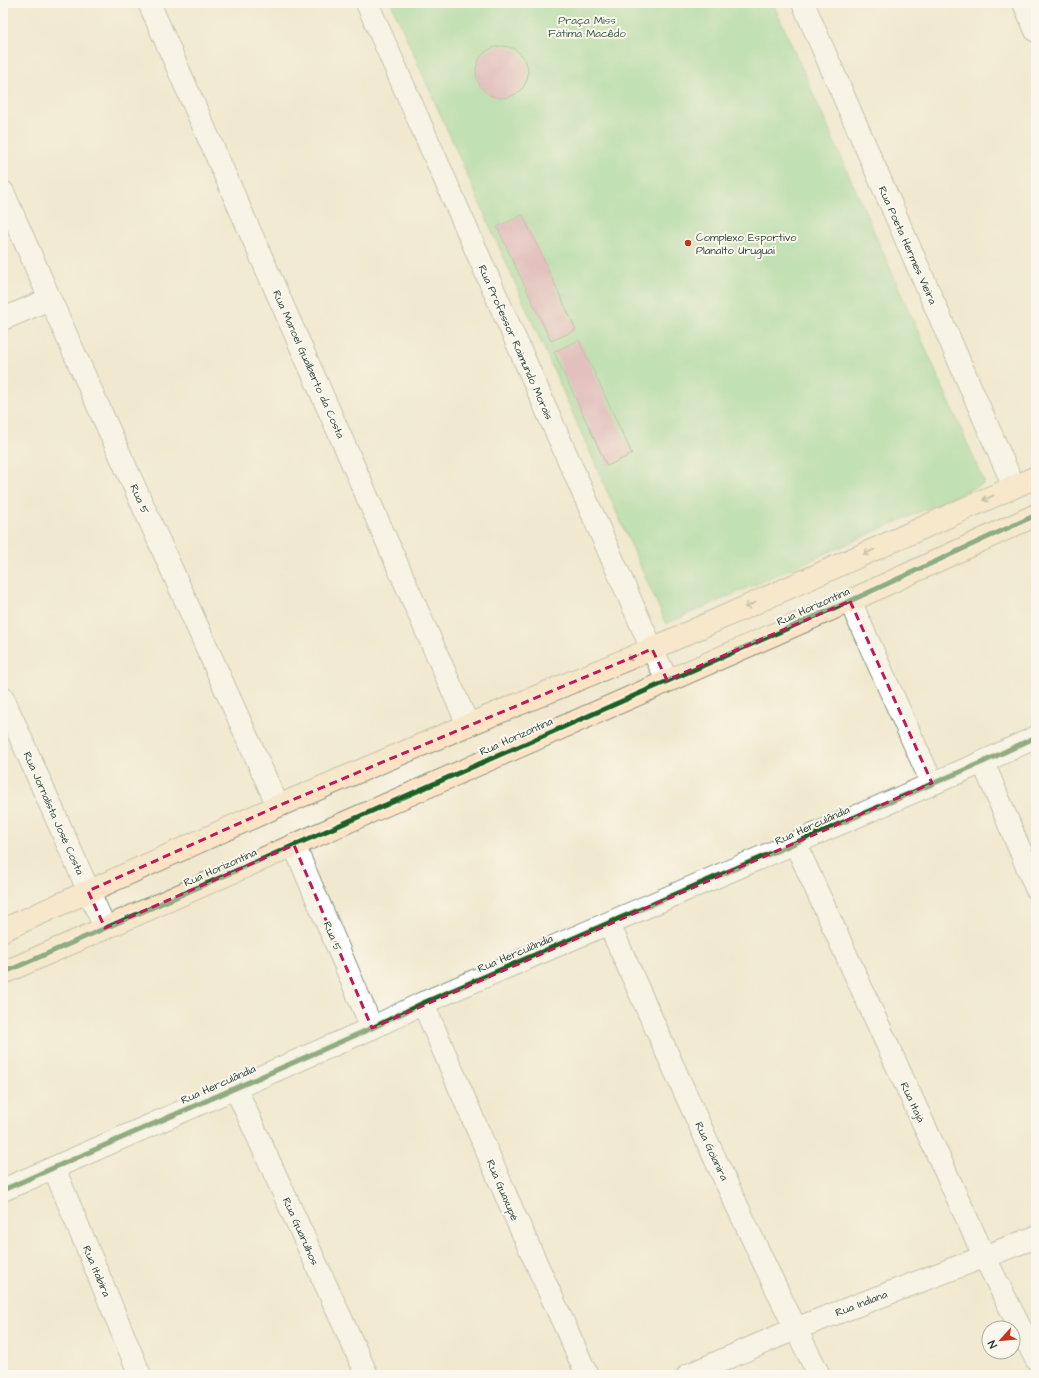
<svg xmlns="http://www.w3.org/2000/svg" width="1039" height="1378" font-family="'Architects Daughter',sans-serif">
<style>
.green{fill:#88d491;stroke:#548862}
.building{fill:#d08ea6}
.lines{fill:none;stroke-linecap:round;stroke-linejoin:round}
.street-casing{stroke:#889382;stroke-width:24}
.secondary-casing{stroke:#889382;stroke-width:24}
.street{stroke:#fff;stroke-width:22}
.secondary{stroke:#fee4c5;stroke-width:22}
.cycleway-casing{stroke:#fbf7ec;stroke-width:8}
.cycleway{stroke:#1b5e20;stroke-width:5}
.oneway{stroke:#8e907c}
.marked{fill:none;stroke:#c2185b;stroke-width:3;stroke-dasharray:8 5;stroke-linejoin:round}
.poi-dot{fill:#c8321e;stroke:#fbf7ec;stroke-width:1.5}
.labels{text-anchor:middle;stroke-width:4;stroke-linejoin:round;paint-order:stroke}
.park-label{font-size:11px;fill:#345b47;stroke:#fbf7ec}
.poi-label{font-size:11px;fill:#1f3d34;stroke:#fbf7ec;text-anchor:start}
.street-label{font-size:11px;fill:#1f3d34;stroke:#fbf7ec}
</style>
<rect width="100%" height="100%" fill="#fbf7ec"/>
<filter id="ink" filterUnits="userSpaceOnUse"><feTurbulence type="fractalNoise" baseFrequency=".025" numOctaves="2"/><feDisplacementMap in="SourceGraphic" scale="8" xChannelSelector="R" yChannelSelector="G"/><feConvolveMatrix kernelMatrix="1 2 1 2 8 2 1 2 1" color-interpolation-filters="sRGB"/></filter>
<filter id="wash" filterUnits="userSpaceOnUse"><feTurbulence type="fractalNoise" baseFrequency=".012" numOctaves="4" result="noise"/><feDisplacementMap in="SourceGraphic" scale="16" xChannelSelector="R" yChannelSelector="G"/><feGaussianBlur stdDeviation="0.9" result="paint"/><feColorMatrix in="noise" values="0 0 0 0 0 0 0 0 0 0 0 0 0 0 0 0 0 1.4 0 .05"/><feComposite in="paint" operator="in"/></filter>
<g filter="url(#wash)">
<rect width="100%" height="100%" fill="#f1e9cf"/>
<!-- green -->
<path class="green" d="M391 3H773L985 483 666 624Z"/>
<g id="blocks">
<!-- building -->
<g class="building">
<circle cx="502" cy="72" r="26"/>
<path d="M523 215 576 330 551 341 497 227Z"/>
<path d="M579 340 632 454 607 466 554 352Z"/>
</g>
</g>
</g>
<g filter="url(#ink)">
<use href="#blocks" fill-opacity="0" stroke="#889382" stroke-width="1"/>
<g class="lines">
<defs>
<g id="street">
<path d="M149 3 468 725"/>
<path d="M367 3 652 649 667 680"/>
<path d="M803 3 1014 487"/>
<path d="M1024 3 1036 31"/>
<path d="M3 192 50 299 278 806"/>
<path d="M3 319 50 299"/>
<path d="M850 601 932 783"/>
<path d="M3 698 105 928"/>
<path d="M983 762 1036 888"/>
<path d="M795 843 984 1256 1036 1359"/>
<path d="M294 845 372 1028"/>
<path d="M609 924C677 1075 744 1227 819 1375"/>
<path d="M423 1003 514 1214 587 1375"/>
<path d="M235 1087 367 1375"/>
<path d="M54 1168 140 1375"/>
<path d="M3 1190 372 1028 423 1003 983 762 1036 737"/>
<path d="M688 1375 795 1329 1036 1237"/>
</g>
<g id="secondary">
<path d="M3 930 278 806 468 725 652 649 1036 477"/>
<path d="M3 973 850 601 1036 515"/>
</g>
</defs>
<!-- street casing -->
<use href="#street" class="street-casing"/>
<!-- secondary casing -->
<use href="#secondary" class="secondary-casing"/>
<!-- street -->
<use href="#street" class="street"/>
<!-- secondary -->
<use href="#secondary" class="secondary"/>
<defs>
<g id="cycleway">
<path d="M3 973 850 601 1036 515"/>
<path d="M3 1190 372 1028 423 1003 983 762 1036 737"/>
</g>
</defs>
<!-- cycleway casing -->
<use href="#cycleway" class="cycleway-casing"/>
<!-- cycleway -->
<use href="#cycleway" class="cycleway"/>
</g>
<!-- one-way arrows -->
<defs><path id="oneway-shaft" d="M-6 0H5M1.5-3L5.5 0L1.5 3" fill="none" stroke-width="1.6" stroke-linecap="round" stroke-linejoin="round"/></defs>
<g class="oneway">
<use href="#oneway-shaft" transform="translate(988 498) rotate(156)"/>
<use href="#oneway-shaft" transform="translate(869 552) rotate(156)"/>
<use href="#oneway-shaft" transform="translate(750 605) rotate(156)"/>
<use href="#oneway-shaft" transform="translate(632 657) rotate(158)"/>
</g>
</g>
<!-- marked area -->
<path d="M0 0H1039V1378H0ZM850 601 932 783 372 1028 294 845 105 928 88 891 278 806 652 649 667 680Z" fill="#f1e9cf" fill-opacity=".55" fill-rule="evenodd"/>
<path class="marked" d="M850 601 932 783 372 1028 294 845 105 928 88 891 278 806 652 649 667 680Z"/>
<!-- markers -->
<circle class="poi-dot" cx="688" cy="243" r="4"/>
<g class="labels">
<!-- park labels -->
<g class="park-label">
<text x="587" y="24">Praça Miss<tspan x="587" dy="13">Fátima Macêdo</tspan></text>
</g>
<!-- poi labels -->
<g class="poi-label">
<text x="696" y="241">Complexo Esportivo<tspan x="696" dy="13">Planalto Uruguai</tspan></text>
</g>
<!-- street labels -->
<g class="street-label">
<text transform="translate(908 245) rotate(66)" y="4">Rua Poeta Hermes Vieira</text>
<text transform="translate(516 342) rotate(66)" y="4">Rua Professor Raimundo Morais</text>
<text transform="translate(309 364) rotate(66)" y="4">Rua Manoel Gualberto da Costa</text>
<text transform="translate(140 499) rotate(66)" y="4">Rua 5</text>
<text transform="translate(813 606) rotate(-24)" y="4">Rua Horizontina</text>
<text transform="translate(516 736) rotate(-24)" y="4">Rua Horizontina</text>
<text transform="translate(54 813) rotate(66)" y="4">Rua Jornalista José Costa</text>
<text transform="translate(812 825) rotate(-24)" y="4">Rua Herculândia</text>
<text transform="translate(220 867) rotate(-24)" y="4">Rua Horizontina</text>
<text transform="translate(333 936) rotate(67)" y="4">Rua 5</text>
<text transform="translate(515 953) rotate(-23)" y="4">Rua Herculândia</text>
<text transform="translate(218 1084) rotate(-24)" y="4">Rua Herculândia</text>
<text transform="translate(913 1102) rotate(65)" y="4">Rua Itajá</text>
<text transform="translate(712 1151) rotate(65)" y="4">Rua Goianira</text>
<text transform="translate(503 1190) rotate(67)" y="4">Rua Guaxupé</text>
<text transform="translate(301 1231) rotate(66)" y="4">Rua Guarulhos</text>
<text transform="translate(97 1271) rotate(67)" y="4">Rua Itabira</text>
<text transform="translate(861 1303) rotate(-21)" y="4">Rua Indiana</text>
</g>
</g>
<!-- margin -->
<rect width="1039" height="1378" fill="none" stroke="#fbf7ec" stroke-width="16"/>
<!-- north arrow -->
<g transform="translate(1001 1340) rotate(243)"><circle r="19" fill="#fbf7ec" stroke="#a3ada2"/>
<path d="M0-3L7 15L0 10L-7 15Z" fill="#c8321e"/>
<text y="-6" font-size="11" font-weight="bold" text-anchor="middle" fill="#1f3d34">N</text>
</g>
</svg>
